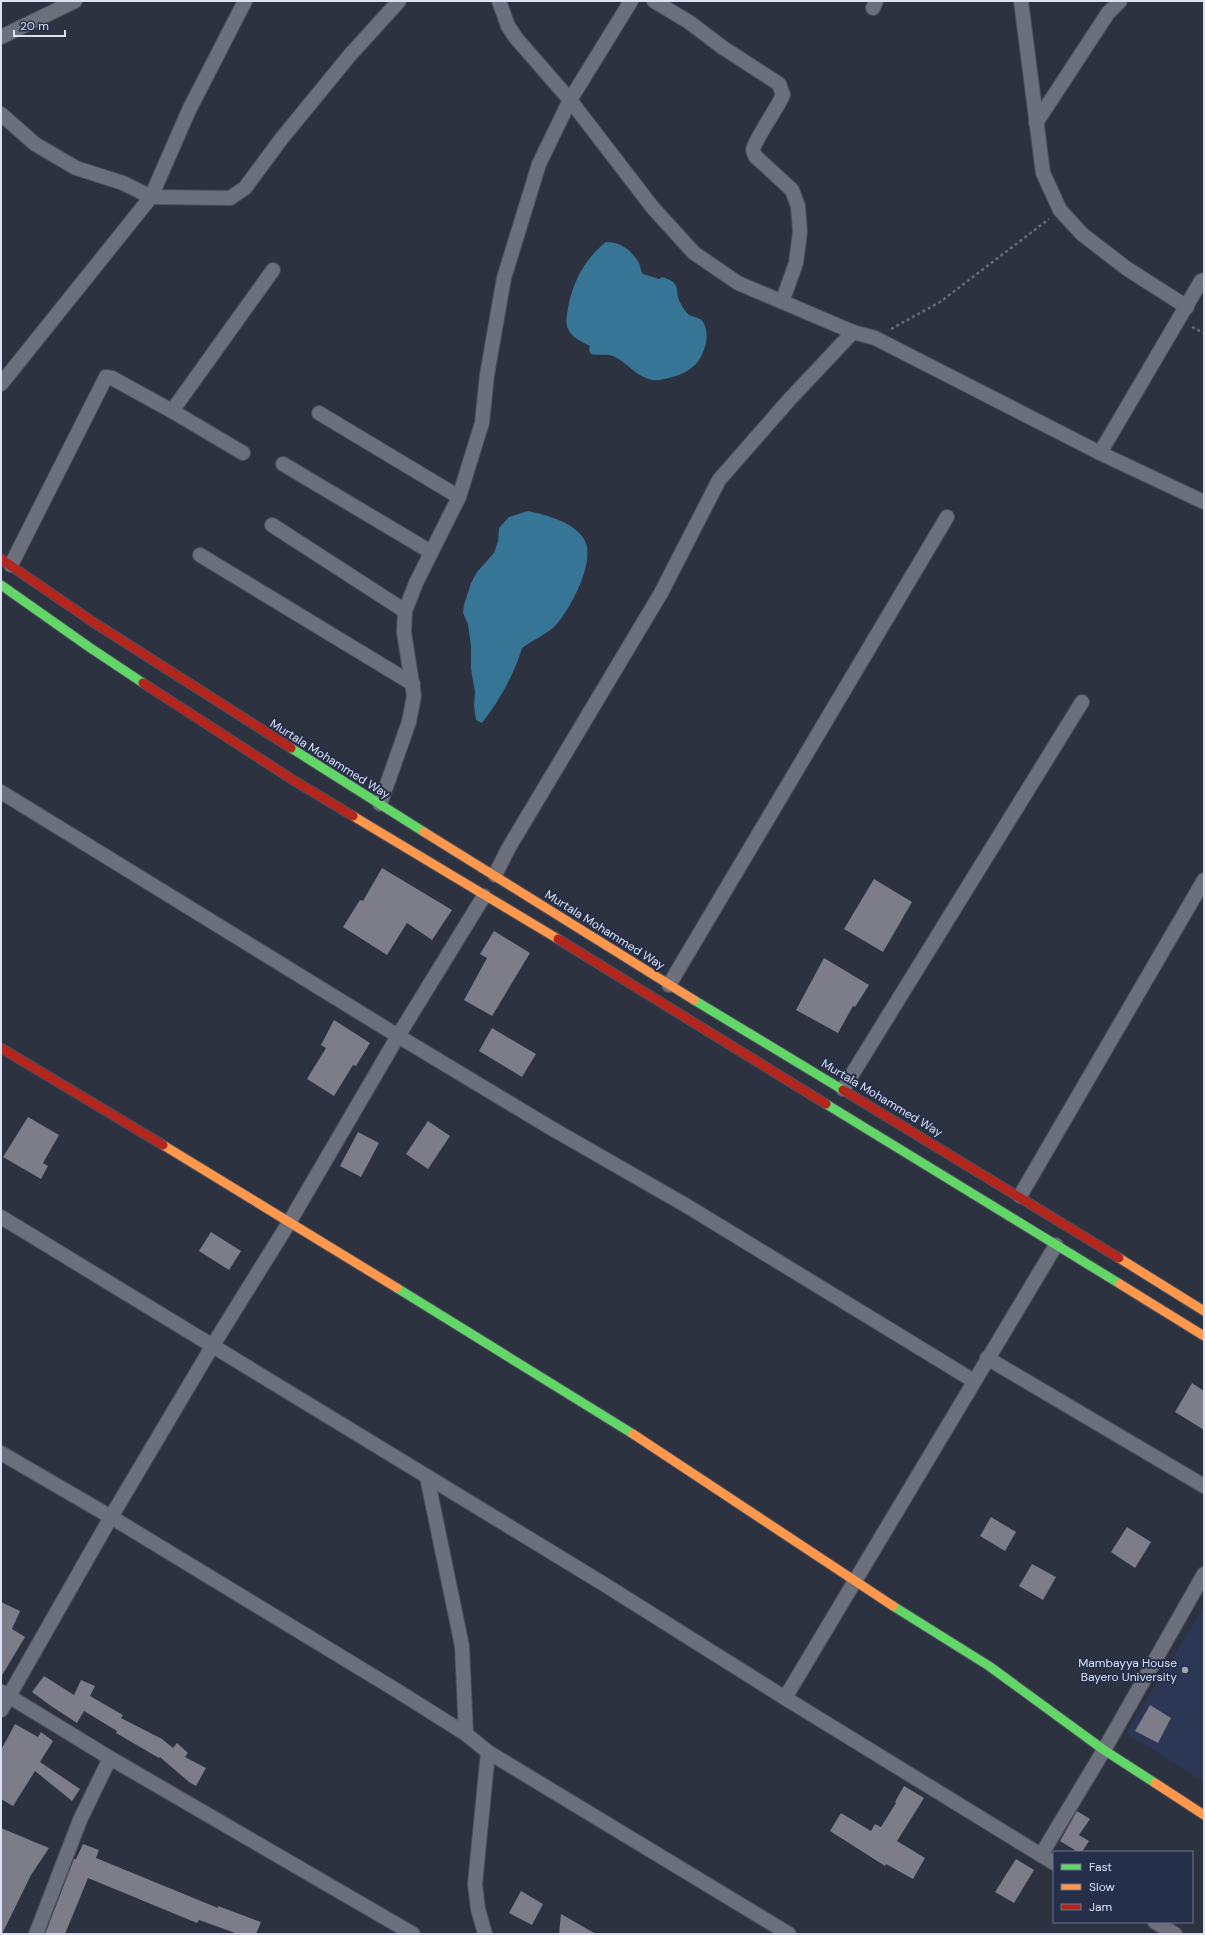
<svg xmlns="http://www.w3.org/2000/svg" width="1205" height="1935" font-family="'DM Sans',sans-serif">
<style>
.built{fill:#2c3655}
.water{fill:#377597}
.building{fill:#7d7c89}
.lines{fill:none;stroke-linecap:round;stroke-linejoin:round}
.street-casing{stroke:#4b4f5c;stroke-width:16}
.fast-casing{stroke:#4b4f5c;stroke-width:11}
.slow-casing{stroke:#4b4f5c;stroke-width:11}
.jam-casing{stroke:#4b4f5c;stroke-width:11}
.path{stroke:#686c77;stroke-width:2.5;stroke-dasharray:3 3;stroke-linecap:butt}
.street{stroke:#6c707c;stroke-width:14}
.fast{stroke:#63d668;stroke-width:9}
.slow{stroke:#ff974d;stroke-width:9}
.jam{stroke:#b3261e;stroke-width:9}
.poi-dot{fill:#9ea4b5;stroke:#252f49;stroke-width:1.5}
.labels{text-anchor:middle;stroke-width:4;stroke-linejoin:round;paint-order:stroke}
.street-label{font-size:12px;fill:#dbe1f3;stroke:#252f49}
.poi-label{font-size:12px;fill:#dbe1f3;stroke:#252f49;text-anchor:end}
</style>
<rect width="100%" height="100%" fill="#2d3241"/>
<!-- built -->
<path class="built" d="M1204 1607V1782L1126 1733Z"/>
<!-- water -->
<g class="water">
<path d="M606 242C620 242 632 250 639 263 641 267 640 270 643 274L659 279 662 277C684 283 673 292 681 304 682 307 686 312 688 314 693 318 699 316 703 322 707 328 707 336 706 343 700 368 685 375 660 380 642 383 629 364 615 357 608 353 598 356 591 354L589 350 590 346C581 341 573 339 568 329 565 322 567 315 568 308 573 281 585 259 606 242Z"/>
<path d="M528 511C546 515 574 522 584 539 597 560 570 610 555 626 546 635 532 640 522 648 514 675 499 701 482 723L476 720 474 706 475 692 471 669V646L468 624 463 613 464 605 471 583 477 572 494 553 498 541 499 528 509 517Z"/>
</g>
<!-- building -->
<g class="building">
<path d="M382 868 452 910 432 940 407 923 387 955 343 927 360 900 363 901Z"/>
<path d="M874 879 912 902 883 952 844 929Z"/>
<path d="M494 931 530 953 492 1016 464 1000 487 958 480 954Z"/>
<path d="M824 958 869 985 855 1007 853 1006 838 1033 796 1010Z"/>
<path d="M334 1020 370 1043 356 1066 353 1065 334 1096 307 1079 326 1048 321 1045Z"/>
<path d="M492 1028 536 1054 522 1077 479 1051Z"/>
<path d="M28 1117 59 1135 43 1163 48 1166 41 1179 3 1157Z"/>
<path d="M428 1121 450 1136 428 1169 406 1154Z"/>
<path d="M358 1132 379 1143 361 1177 340 1166Z"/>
<path d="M211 1232 241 1251 229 1270 199 1251Z"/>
<path d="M1192 1383 1204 1391V1430L1175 1412Z"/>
<path d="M991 1517 1016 1532 1005 1551 980 1536Z"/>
<path d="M1127 1527 1151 1542 1135 1568 1111 1552Z"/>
<path d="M1032 1564 1056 1577 1043 1600 1019 1586Z"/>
<path d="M1 1602 20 1611 12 1629 25 1637 1 1677Z"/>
<path d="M44 1676 74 1695 81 1680 95 1686 90 1696 123 1715 121 1718 162 1739 173 1748 177 1743 188 1753 185 1757 206 1768 196 1786 189 1782 160 1757 159 1758 116 1733 117 1731 84 1711 77 1723 51 1706 32 1692Z"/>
<path d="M1150 1705 1171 1718 1158 1743 1135 1731Z"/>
<path d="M15 1724 38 1737 41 1732 53 1741 40 1762 80 1789 72 1801 35 1771 13 1806 1 1799V1750Z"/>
<path d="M904 1786 924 1798 897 1841 925 1858 913 1879 886 1864 885 1866 830 1831 841 1813 871 1831 875 1824 881 1827 896 1803 895 1802Z"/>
<path d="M1077 1811 1090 1819 1079 1835 1089 1841 1082 1852H1078L1060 1841Z"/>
<path d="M1 1828 49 1848 31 1875 2 1934Z"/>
<path d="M83 1844 99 1850 96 1858 218 1908V1906L261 1922 256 1934H238L199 1920 197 1923 88 1878 65 1934H45L74 1859H76Z"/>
<path d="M1016 1859 1034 1870 1014 1903 995 1892Z"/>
<path d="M521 1891 543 1904 532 1925 509 1913Z"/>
<path d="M561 1914 596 1934H559Z"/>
</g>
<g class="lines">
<defs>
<g id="street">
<path d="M499 1 508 26 516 38 570 100 653 208 694 253 738 283 853 332 875 338 1100 453 1204 502"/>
<path d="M654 1 689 22 722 47 779 84 783 95C778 107 754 141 753 150 753 152 755 154 755 156L792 190 798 206 800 232 796 263 782 302"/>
<path d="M1021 1 1043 173 1060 210 1082 234 1126 268 1187 307"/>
<path d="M873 8 876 1"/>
<path d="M1 37 75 1"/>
<path d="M1 114 35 144 76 168 123 183 151 197 230 198 245 188 282 138 350 55 399 1"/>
<path d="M1036 123 1108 13 1120 1"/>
<path d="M1 384 151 197 189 110 245 1"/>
<path d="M172 411 273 270"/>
<path d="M319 413 459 497"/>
<path d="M1100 453 1201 281 1204 280"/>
<path d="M283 464 431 552"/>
<path d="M272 525 405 611"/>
<path d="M200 555 413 684"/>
<path d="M11 565 106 377 112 378 172 411 243 453"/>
<path d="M1 792 398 1036 551 1128 687 1206 974 1381"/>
<path d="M380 804 409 722 414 696 404 632 405 611 416 583 459 497 482 423 487 375 504 278 539 164 570 100 631 1"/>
<path d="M495 875 508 849 661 593 719 480 789 400 853 332"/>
<path d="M669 985 947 517"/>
<path d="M843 1089 1082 702"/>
<path d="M1020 1196 1204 880"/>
<path d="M1 1217 602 1583 785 1698 1054 1863"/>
<path d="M987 1358 1204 1486"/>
<path d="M1 1453 111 1517 396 1690 466 1734 488 1752 789 1934"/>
<path d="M427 1477 462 1646 466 1734"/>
<path d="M2 1692 110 1758 413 1934"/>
<path d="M785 1698 1056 1245"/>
<path d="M1 1710 111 1517 213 1345 290 1221 398 1036 484 896"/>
<path d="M1041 1855 1104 1750 1204 1574"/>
<path d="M1155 1922 1175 1934"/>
<path d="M36 1934 80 1820 110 1758"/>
<path d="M485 1934 478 1909 475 1884 488 1752"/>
</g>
<g id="fast">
<path d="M1 585 89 647 143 683"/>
<path d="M291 748 424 832"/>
<path d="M694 1000 843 1090"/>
<path d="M826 1104 1120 1284"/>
<path d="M397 1288 633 1434"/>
<path d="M893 1606 989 1666 1104 1750 1155 1783"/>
</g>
<g id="slow">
<path d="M353 816 558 939"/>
<path d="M424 832 694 1000"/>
<path d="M163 1145 397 1288"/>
<path d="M1119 1258 1204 1311"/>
<path d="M1120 1284 1204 1336"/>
<path d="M633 1434 893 1606"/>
<path d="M1155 1783 1204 1815"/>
</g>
<g id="jam">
<path d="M1 559 93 622 291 748"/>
<path d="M143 683 293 780 353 816"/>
<path d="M558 939 826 1104"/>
<path d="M1 1048 163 1145"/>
<path d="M843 1090 1119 1258"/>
</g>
</defs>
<!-- street casing -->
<use href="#street" class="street-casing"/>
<!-- fast casing -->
<use href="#fast" class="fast-casing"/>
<!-- slow casing -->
<use href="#slow" class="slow-casing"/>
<!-- jam casing -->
<use href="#jam" class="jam-casing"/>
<!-- path -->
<g class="path">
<path d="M1192 327 1204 333"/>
<path d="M891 329 940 302 1049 219"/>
</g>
<!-- street -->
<use href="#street" class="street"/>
<!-- fast -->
<use href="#fast" class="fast"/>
<!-- slow -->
<use href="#slow" class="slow"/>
<!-- jam -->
<use href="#jam" class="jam"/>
</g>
<!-- markers -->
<circle class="poi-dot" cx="1185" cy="1670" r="4"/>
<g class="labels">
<!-- street labels -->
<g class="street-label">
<text transform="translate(330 759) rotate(32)" y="4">Murtala Mohammed Way</text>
<text transform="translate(605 930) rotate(32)" y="4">Murtala Mohammed Way</text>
<text transform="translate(882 1098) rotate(31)" y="4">Murtala Mohammed Way</text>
</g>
<!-- poi labels -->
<g class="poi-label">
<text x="1177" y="1667">Mambayya House<tspan x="1177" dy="14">Bayero University</tspan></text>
</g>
</g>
<!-- border -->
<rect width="1205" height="1935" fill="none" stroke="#dbe1f3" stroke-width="4"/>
<!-- legend -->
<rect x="1053" y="1851" width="140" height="72" fill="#252f49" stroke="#6e768d"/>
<rect x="1061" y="1864" width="20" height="6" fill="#63d668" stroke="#6e768d"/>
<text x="1089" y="1871" font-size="12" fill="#dbe1f3">Fast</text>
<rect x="1061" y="1884" width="20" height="6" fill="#ff974d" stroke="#6e768d"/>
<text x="1089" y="1891" font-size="12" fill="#dbe1f3">Slow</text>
<rect x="1061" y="1904" width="20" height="6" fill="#b3261e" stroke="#6e768d"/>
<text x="1089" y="1911" font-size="12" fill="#dbe1f3">Jam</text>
<!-- scale -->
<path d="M14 30v6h51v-6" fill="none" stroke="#dbe1f3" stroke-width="2"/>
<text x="20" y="30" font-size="12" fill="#dbe1f3" stroke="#252f49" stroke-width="3" paint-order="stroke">20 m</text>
</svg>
